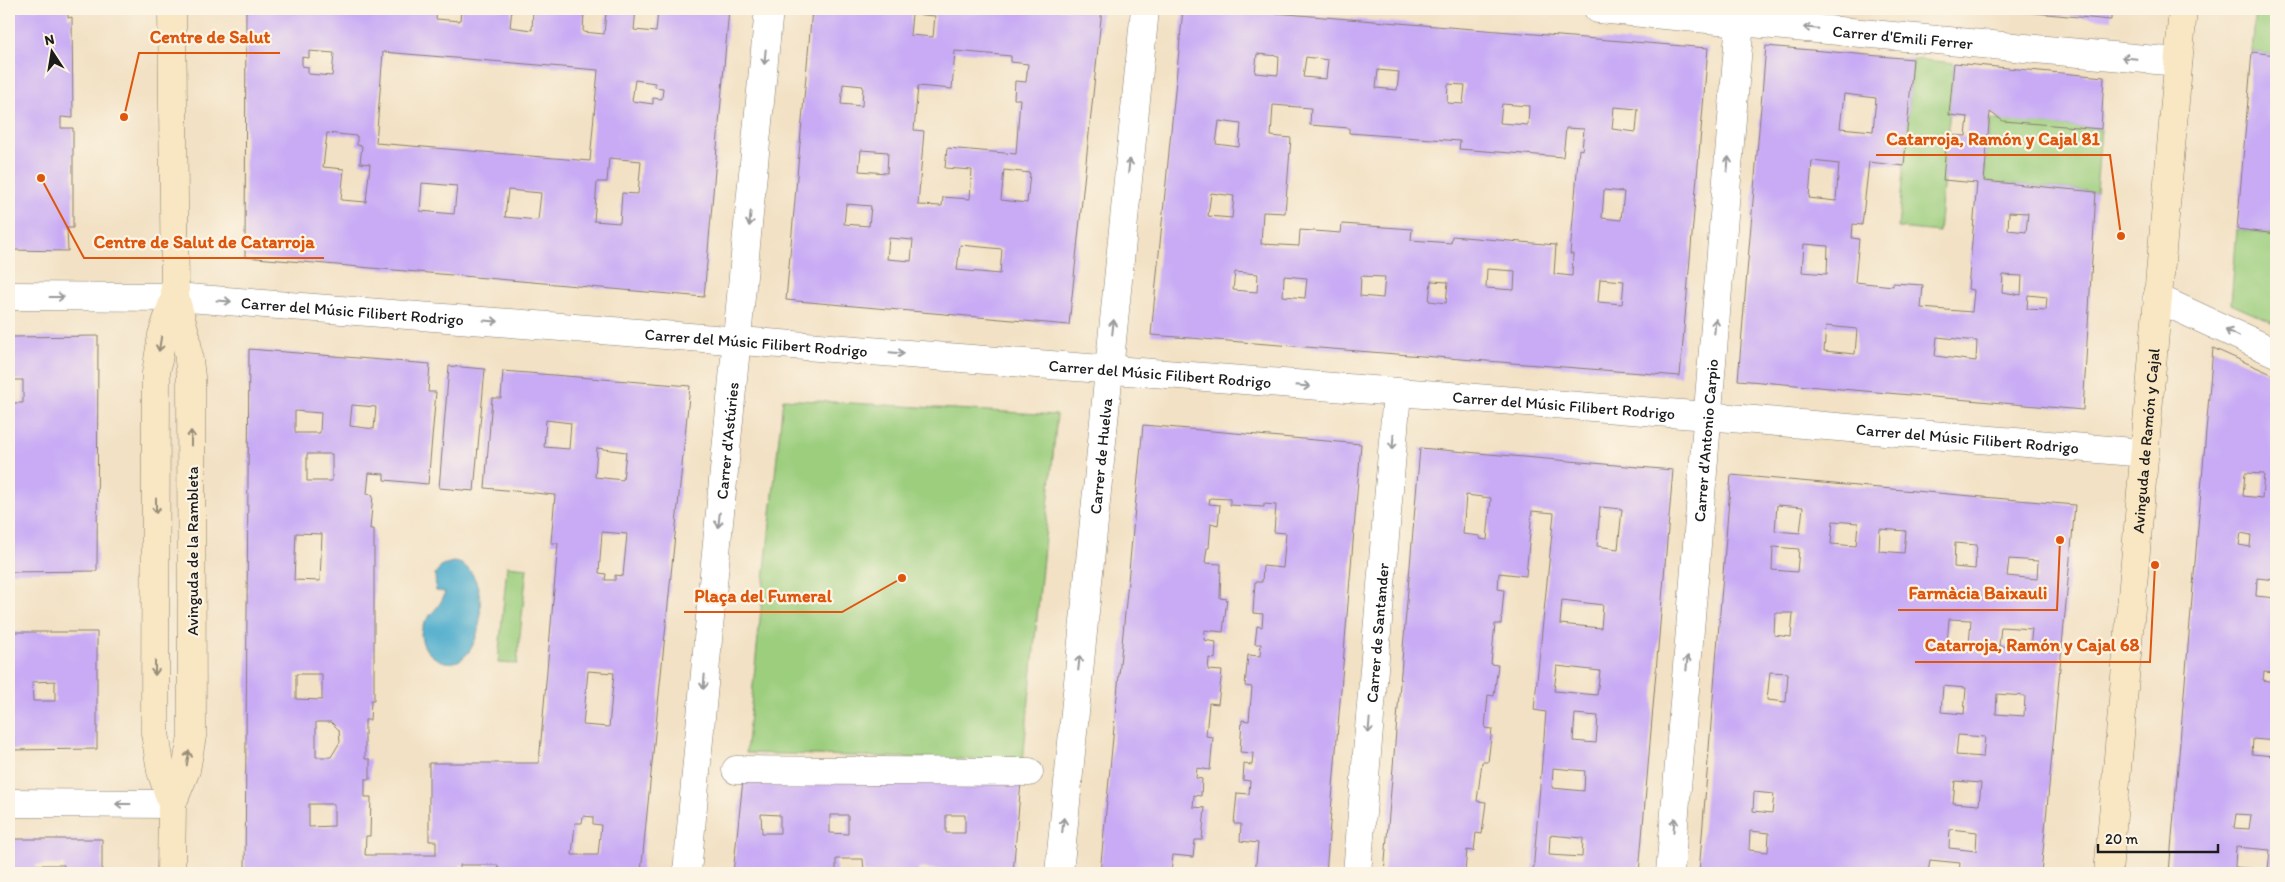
<svg xmlns="http://www.w3.org/2000/svg" width="2285" height="882" font-family="Itim,sans-serif">
<style>
.green{fill:#9cce7e;stroke:#5c754d}
.water{fill:#4fadcd;stroke:#366474}
.building{fill:#c8aaf5;fill-rule:evenodd}
.lines{fill:none;stroke-linecap:round;stroke-linejoin:round}
.street-casing{stroke:#877e70;stroke-width:29}
.secondary-casing{stroke:#877e70;stroke-width:29}
.street{stroke:#fff;stroke-width:28}
.secondary{stroke:#f9e7c3;stroke-width:28}
.oneway{stroke:#999}
.oneway2{stroke:#968c78}
.labels{text-anchor:middle;stroke-width:4.5;stroke-linejoin:round;paint-order:stroke}
.street-label{font-size:16px;fill:#1c1c1c;stroke:#fcf5e5}
.leader{fill:none;stroke:#de560d;stroke-width:2}
.callout-dot{fill:#de560d;stroke:#fcf5e5;stroke-width:2}
.callout-label{font-size:18px;text-anchor:middle;font-weight:bold;fill:#de560d;stroke:#fcf5e5;stroke-width:4.5;stroke-linejoin:round;paint-order:stroke}
</style>
<rect width="100%" height="100%" fill="#fcf5e5"/>
<filter id="ink" filterUnits="userSpaceOnUse"><feTurbulence type="fractalNoise" baseFrequency=".02" numOctaves="2"/><feDisplacementMap in="SourceGraphic" scale="10" xChannelSelector="R" yChannelSelector="G"/><feConvolveMatrix kernelMatrix="1 2 1 2 8 2 1 2 1" color-interpolation-filters="sRGB"/></filter>
<filter id="wash" filterUnits="userSpaceOnUse"><feTurbulence type="fractalNoise" baseFrequency=".0096" numOctaves="4" result="noise"/><feDisplacementMap in="SourceGraphic" scale="20" xChannelSelector="R" yChannelSelector="G"/><feGaussianBlur stdDeviation="1.12" result="paint"/><feColorMatrix in="noise" values="0 0 0 0 0 0 0 0 0 0 0 0 0 0 0 0 0 1.4 0 .05"/><feComposite in="paint" operator="in"/></filter>
<g filter="url(#wash)">
<rect width="100%" height="100%" fill="#f2e1c4"/>
<!-- green -->
<g class="green">
<path d="M2256 9H2276V55L2252 52Z"/>
<path d="M1913 59 1954 63 1939 232 1898 228Z"/>
<path d="M1990 119 2101 129 2096 192 1984 181Z"/>
<path d="M2237 229 2276 234V324L2231 304Z"/>
<path d="M783 399 1057 415 1023 761 746 753Z"/>
<path d="M507 566 527 568 517 664 498 663Z"/>
</g>
<!-- water -->
<path class="water" d="M453 562C498 564 485 690 434 657 427 653 421 643 421 634 422 617 441 610 445 592L436 591 435 574 442 565Z"/>
<g id="blocks">
<!-- building -->
<g class="building">
<path d="M9 9H68V18L72 17 73 118 61 117V128H73V228H67L68 251 9 250Z"/>
<path d="M246 9H367L389 13 390 9H437L436 19 460 21 461 9H512L510 27 532 30 533 9H636L634 30 656 32 658 11 649 9H729L704 297 245 257ZM584 11 606 13 604 34 583 32ZM309 51 334 53 332 76 308 74V67L302 66V57L309 58ZM383 52 598 70 590 161 376 143ZM635 80 655 83V87L663 88 662 99 653 98V104L632 101ZM327 133 357 136V145L362 146 360 163 370 164 366 202 341 200 344 169 323 167ZM609 158 641 161 638 194 622 193 620 223 594 221 597 182H607ZM422 183 457 186 454 214 420 211ZM508 190 541 193 538 220 505 217Z"/>
<path d="M812 9H1102L1069 325 786 300ZM912 14 935 16 933 37 910 35ZM955 51 1011 56V62L1028 64 1026 82 1015 81 1014 99H1020L1016 154 947 148 945 168 972 170 970 199 943 197 942 206 918 205 924 131 914 130 918 86 952 89ZM843 84 863 86 862 106 841 104ZM861 150 888 152 887 173 859 171ZM1004 170 1030 173 1027 203 1001 200ZM846 204 871 206 869 226 844 224ZM889 238 913 240 911 261 887 259ZM960 245 1002 249 1000 274 957 270Z"/>
<path d="M1183 9H1225L1708 48 1680 376 1151 335ZM1257 54 1279 56 1278 75 1255 73ZM1306 57 1328 60 1326 79 1303 77ZM1378 70 1399 72 1397 90 1376 88ZM1448 84 1465 85 1463 104 1447 103ZM1502 104 1529 106 1528 125 1500 123ZM1273 105 1311 108 1310 125 1349 128V133L1460 141 1459 149 1563 157 1566 128 1584 129 1582 150 1579 149 1570 254H1573L1572 276 1554 274 1556 245 1452 236 1451 243 1411 240 1412 229 1342 224 1341 233 1300 230 1299 246 1261 244 1263 212 1285 213 1291 138 1271 136ZM1614 107 1638 109 1636 132 1612 129ZM1219 121 1241 124 1239 147 1216 144ZM1604 190 1624 192 1621 220 1602 218ZM1211 193 1234 196 1232 218 1208 216ZM1487 269 1515 271 1514 290 1486 288ZM1235 272 1258 274 1257 292 1233 290ZM1284 276 1307 278 1305 298 1283 296ZM1361 276 1385 277 1383 298 1360 296ZM1600 279 1624 281 1622 304 1598 302ZM1431 281 1448 282 1446 303 1429 301Z"/>
<path d="M1993 9H2111V20Z"/>
<path d="M1766 46 1913 59 1904 166 1869 162 1862 225 1853 224 1852 238 1859 239 1855 282 1893 286V283L1923 285 1921 308 1972 312 1974 290 1968 289 1977 183 1943 180 1947 135 1966 136 1968 117 1949 115 1954 63 2104 77 2101 129 2003 121 1990 112 1984 181 2096 192 2083 410 1738 380ZM1844 94 1876 98 1873 131 1840 128ZM1812 161 1839 164 1836 201 1809 198ZM2009 212 2028 213 2026 232 2008 230ZM1804 244 1828 246 1827 274 1802 272ZM2003 275 2022 276 2021 295 2002 292ZM2028 295 2047 297 2046 310 2027 309ZM1826 326 1857 329 1855 354 1824 351ZM1937 337 1977 341 1976 361 1935 356Z"/>
<path d="M2252 52 2276 55V234L2237 229Z"/>
<path d="M98 336 97 571 9 572V403H23V380H9V337Z"/>
<path d="M2213 348 2276 376V535L2272 551 2276 552V580L2257 578 2256 596 2276 598V632L2271 661 2276 663V673L2264 672 2263 680 2276 682V741L2253 739 2252 754 2274 756 2276 748V873H2169ZM2245 473 2264 474 2262 498 2243 496ZM2241 533 2251 535 2250 547 2239 545ZM2236 814 2251 815 2249 829 2234 828ZM2236 847 2270 850 2268 870 2235 867Z"/>
<path d="M249 349 430 364 428 392H436L428 484 384 480V474L369 473 367 494 373 495 370 529H374V700H371L370 720H365V759H370V779H365V797H371L370 836H366L365 855H436V841H429V763H539L558 543H551L555 495 485 488 492 398H501L503 371 690 386 641 873H499L498 865H460V873H245ZM352 405 376 407 374 429 350 426ZM295 411 321 413 320 433H295ZM546 420 571 423 569 449 544 447ZM597 448 626 452 623 480 595 477ZM307 454H332V481H307ZM602 532 627 534 623 576 615 575V580H605L606 574 599 573ZM296 533 322 534 320 581 294 580ZM588 671 614 673 609 727 583 725ZM296 674H322V700L296 699ZM316 722H331L339 730 340 742 331 757H316ZM309 804H334V826L309 827ZM583 816 593 817V824L601 825 598 855H572L575 823H582Z"/>
<path d="M449 366 485 369 474 491 439 488Z"/>
<path d="M1143 425 1361 444 1326 873H1255L1258 843 1240 841 1241 824H1234L1237 793 1249 794 1250 781 1243 780 1244 764 1252 765 1253 753 1240 752 1242 720 1249 721 1252 687 1245 686 1248 655 1260 656 1261 644H1255L1257 626 1262 627 1263 614 1253 613 1255 582H1262L1263 566 1283 568 1286 533 1274 532 1276 505 1264 504V507L1230 505V499L1210 498 1209 504 1220 505 1218 525 1211 523 1209 548H1207L1205 563 1221 564 1220 598 1227 599 1223 632 1205 630 1204 640 1216 642 1215 659 1209 658 1208 670 1222 671 1218 704 1209 703 1206 736 1213 737 1210 770 1197 768 1196 778 1202 779 1201 796 1194 795 1193 807 1205 808 1202 840H1195L1193 857 1173 855 1171 873H1100Z"/>
<path d="M1420 448 1673 470 1639 873H1533L1546 712 1534 710 1554 513 1532 511 1526 576 1499 573 1498 589 1504 590 1501 624H1495L1491 664 1498 665 1494 696 1488 695 1485 728 1492 729 1488 762H1482L1477 801 1486 802 1482 834 1476 833 1474 851 1467 850 1465 872 1384 873ZM1466 495 1491 498 1487 540 1480 539V536L1463 534ZM1600 507 1622 509 1618 549 1597 546ZM1562 600 1603 605 1601 628 1560 624ZM1557 666 1600 671 1597 695 1554 691ZM1575 714 1598 716 1596 743 1573 741ZM1553 768 1585 771 1584 791 1552 788ZM1550 835 1583 838 1582 857 1549 855Z"/>
<path d="M1731 475 2075 505 2041 873H1959L1960 863 1930 860 1928 873H1699ZM1777 505 1803 507 1800 533 1775 531ZM1833 521 1858 523 1856 546 1831 544ZM1880 529 1906 531 1904 553 1879 551ZM1955 543 1977 545 1975 569 1954 567ZM1773 547 1799 549 1797 572 1772 570ZM2009 559 2038 561 2037 579 2007 576ZM1775 613H1793L1791 637 1774 635ZM1949 619 1971 620 1969 645 1947 644ZM2001 627 2032 629 2030 648 1999 646ZM1770 672 1788 673 1786 702 1767 700ZM1943 686 1966 688 1964 714 1941 712ZM1997 694 2025 696 2024 716 1996 714ZM1958 735 1985 737 1983 757 1956 755ZM1955 781 1981 783 1979 805 1953 803ZM1754 792 1774 794 1772 813 1753 811ZM1950 829 1977 832 1976 851 1949 848ZM1750 831 1769 833 1768 852 1749 850Z"/>
<path d="M9 632H97V749L9 750ZM55 681V701H33L32 682Z"/>
<path d="M743 780 1021 782 1013 873H944V870L919 868 918 873H864L863 859H836V873H813L812 871 733 873ZM761 814 780 815V833H762ZM830 815H848V834L830 833ZM946 815H965V833H946Z"/>
<path d="M9 839H102V873H64V865H36V873H9Z"/>
</g>
</g>
</g>
<g filter="url(#ink)">
<use href="#blocks" fill-opacity="0" stroke="#877e70" stroke-width="1"/>
<g class="lines">
<defs>
<g id="street">
<path id="s1" d="M1598 9 2178 62"/>
<path id="s2" d="M9 296 175 297 1707 416 2145 453"/>
<path d="M2157 298 2276 353"/>
<path d="M736 770 1029 772"/>
<path d="M9 803 172 804"/>
<path id="s3" d="M687 873 713 584 769 9"/>
<path id="s4" d="M1059 873 1145 9"/>
<path id="s5" d="M1357 873 1397 393"/>
<path id="s6" d="M1670 873 1741 9"/>
</g>
<g id="secondary">
<path d="M172 804 186 770 192 736 191 377 186 336 175 297 172 9"/>
<path d="M171 873 172 804 161 771 155 733 156 373 162 335 175 297"/>
<path id="s7" d="M2108 873 2183 9"/>
</g>
</defs>
<!-- street casing -->
<use href="#street" class="street-casing"/>
<!-- secondary casing -->
<use href="#secondary" class="secondary-casing"/>
<!-- street -->
<use href="#street" class="street"/>
<!-- secondary -->
<use href="#secondary" class="secondary"/>
</g>
<!-- one-way arrows -->
<defs><path id="oneway-shaft" d="M-6 0H5M1.5-3L5.5 0L1.5 3" fill="none" stroke-width="1.6" stroke-linecap="round" stroke-linejoin="round" transform="scale(1.25)"/></defs>
<g class="oneway">
<use href="#oneway-shaft" transform="translate(1811 28) rotate(-175)"/>
<use href="#oneway-shaft" transform="translate(765 57) rotate(95)"/>
<use href="#oneway-shaft" transform="translate(2129 58) rotate(-174)"/>
<use href="#oneway-shaft" transform="translate(1728 164) rotate(-85)"/>
<use href="#oneway-shaft" transform="translate(1129 166) rotate(-84)"/>
<use href="#oneway-shaft" transform="translate(750 219) rotate(95)"/>
<use href="#oneway-shaft" transform="translate(57 297)"/>
<use href="#oneway-shaft" transform="translate(224 301) rotate(4)"/>
<use href="#oneway-shaft" transform="translate(491 321) rotate(4)"/>
<use href="#oneway-shaft" transform="translate(1715 326) rotate(-85)"/>
<use href="#oneway-shaft" transform="translate(1113 327) rotate(-84)"/>
<use href="#oneway-shaft" transform="translate(2232 333) rotate(-156)"/>
<use href="#oneway-shaft" transform="translate(897 353) rotate(5)"/>
<use href="#oneway-shaft" transform="translate(1303 386) rotate(5)"/>
<use href="#oneway-shaft" transform="translate(1393 442) rotate(94)"/>
<use href="#oneway-shaft" transform="translate(719 520) rotate(96)"/>
<use href="#oneway-shaft" transform="translate(1079 663) rotate(-84)"/>
<use href="#oneway-shaft" transform="translate(1687 663) rotate(-85)"/>
<use href="#oneway-shaft" transform="translate(704 682) rotate(95)"/>
<use href="#oneway-shaft" transform="translate(1369 726) rotate(95)"/>
<use href="#oneway-shaft" transform="translate(123 804) rotate(-180)"/>
<use href="#oneway-shaft" transform="translate(1063 825) rotate(-84)"/>
<use href="#oneway-shaft" transform="translate(1674 825) rotate(-85)"/>
</g>
<g class="oneway2">
<use href="#oneway-shaft" transform="translate(160 344) rotate(99)"/>
<use href="#oneway-shaft" transform="translate(191 438) rotate(-90)"/>
<use href="#oneway-shaft" transform="translate(156 506) rotate(90)"/>
<use href="#oneway-shaft" transform="translate(155 668) rotate(90)"/>
<use href="#oneway-shaft" transform="translate(188 758) rotate(-80)"/>
</g>
</g>
<g class="labels">
<!-- street labels -->
<g class="street-label">
<text dy="6" stroke="none"><textPath href="#s1" startOffset="306">Carrer d'Emili Ferrer</textPath></text>
<text dy="6" stroke="none"><textPath href="#s2" startOffset="344">Carrer del Músic Filibert Rodrigo</textPath></text>
<text dy="6" stroke="none"><textPath href="#s2" startOffset="749">Carrer del Músic Filibert Rodrigo</textPath></text>
<text dy="6" stroke="none"><textPath href="#s2" startOffset="1154">Carrer del Músic Filibert Rodrigo</textPath></text>
<text dy="6" stroke="none"><textPath href="#s2" startOffset="1559">Carrer del Músic Filibert Rodrigo</textPath></text>
<text dy="6" stroke="none"><textPath href="#s2" startOffset="1964">Carrer del Músic Filibert Rodrigo</textPath></text>
<text dy="6" stroke="none"><textPath href="#s3" startOffset="434">Carrer d'Astúries</textPath></text>
<text dy="6" stroke="none"><textPath href="#s6" startOffset="434">Carrer d'Antonio Carpio</textPath></text>
<text dy="6" stroke="none"><textPath href="#s7" startOffset="434">Avinguda de Ramón y Cajal</textPath></text>
<text dy="6" stroke="none"><textPath href="#s4" startOffset="419">Carrer de Huelva</textPath></text>
<text transform="translate(192 551) rotate(-90)" y="6">Avinguda de la Rambleta</text>
<text dy="6" stroke="none"><textPath href="#s5" startOffset="241">Carrer de Santander</textPath></text>
</g>
</g>
<!-- callouts -->
<path class="leader" d="M124 117L139 53H280M2121 236L2110 155H1876M41 178L84 258H324M2060 540L2057 610H1898M902 578L842 612H684M2155 565L2150 662H1915"/>
<g class="callout-dot">
<circle cx="124" cy="117" r="5"/>
<circle cx="2121" cy="236" r="5"/>
<circle cx="41" cy="178" r="5"/>
<circle cx="2060" cy="540" r="5"/>
<circle cx="902" cy="578" r="5"/>
<circle cx="2155" cy="565" r="5"/>
</g>
<g class="callout-label">
<text x="210" y="43">Centre de Salut</text>
<text x="1993" y="145">Catarroja, Ramón y Cajal 81</text>
<text x="204" y="248">Centre de Salut de Catarroja</text>
<text x="1978" y="599">Farmàcia Baixauli</text>
<text x="763" y="602">Plaça del Fumeral</text>
<text x="2032" y="651">Catarroja, Ramón y Cajal 68</text>
</g>
<!-- margin -->
<rect width="2285" height="882" fill="none" stroke="#fcf5e5" stroke-width="30"/>
<!-- north arrow -->
<g transform="translate(52 52) rotate(348)" stroke="#fcf5e5" stroke-width="4" paint-order="stroke">
<path d="M0-4L9 19L0 12L-9 19Z" fill="#1c1c1c"/>
<text y="-8" font-size="14" font-weight="bold" text-anchor="middle" fill="#1c1c1c">N</text>
</g>
<!-- scale -->
<path d="M2098 844v8h120v-8" fill="none" stroke="#1c1c1c" stroke-width="2.5"/>
<text x="2105" y="844" font-size="15" fill="#1c1c1c" stroke="#fcf5e5" stroke-width="4" paint-order="stroke">20 m</text>
</svg>
